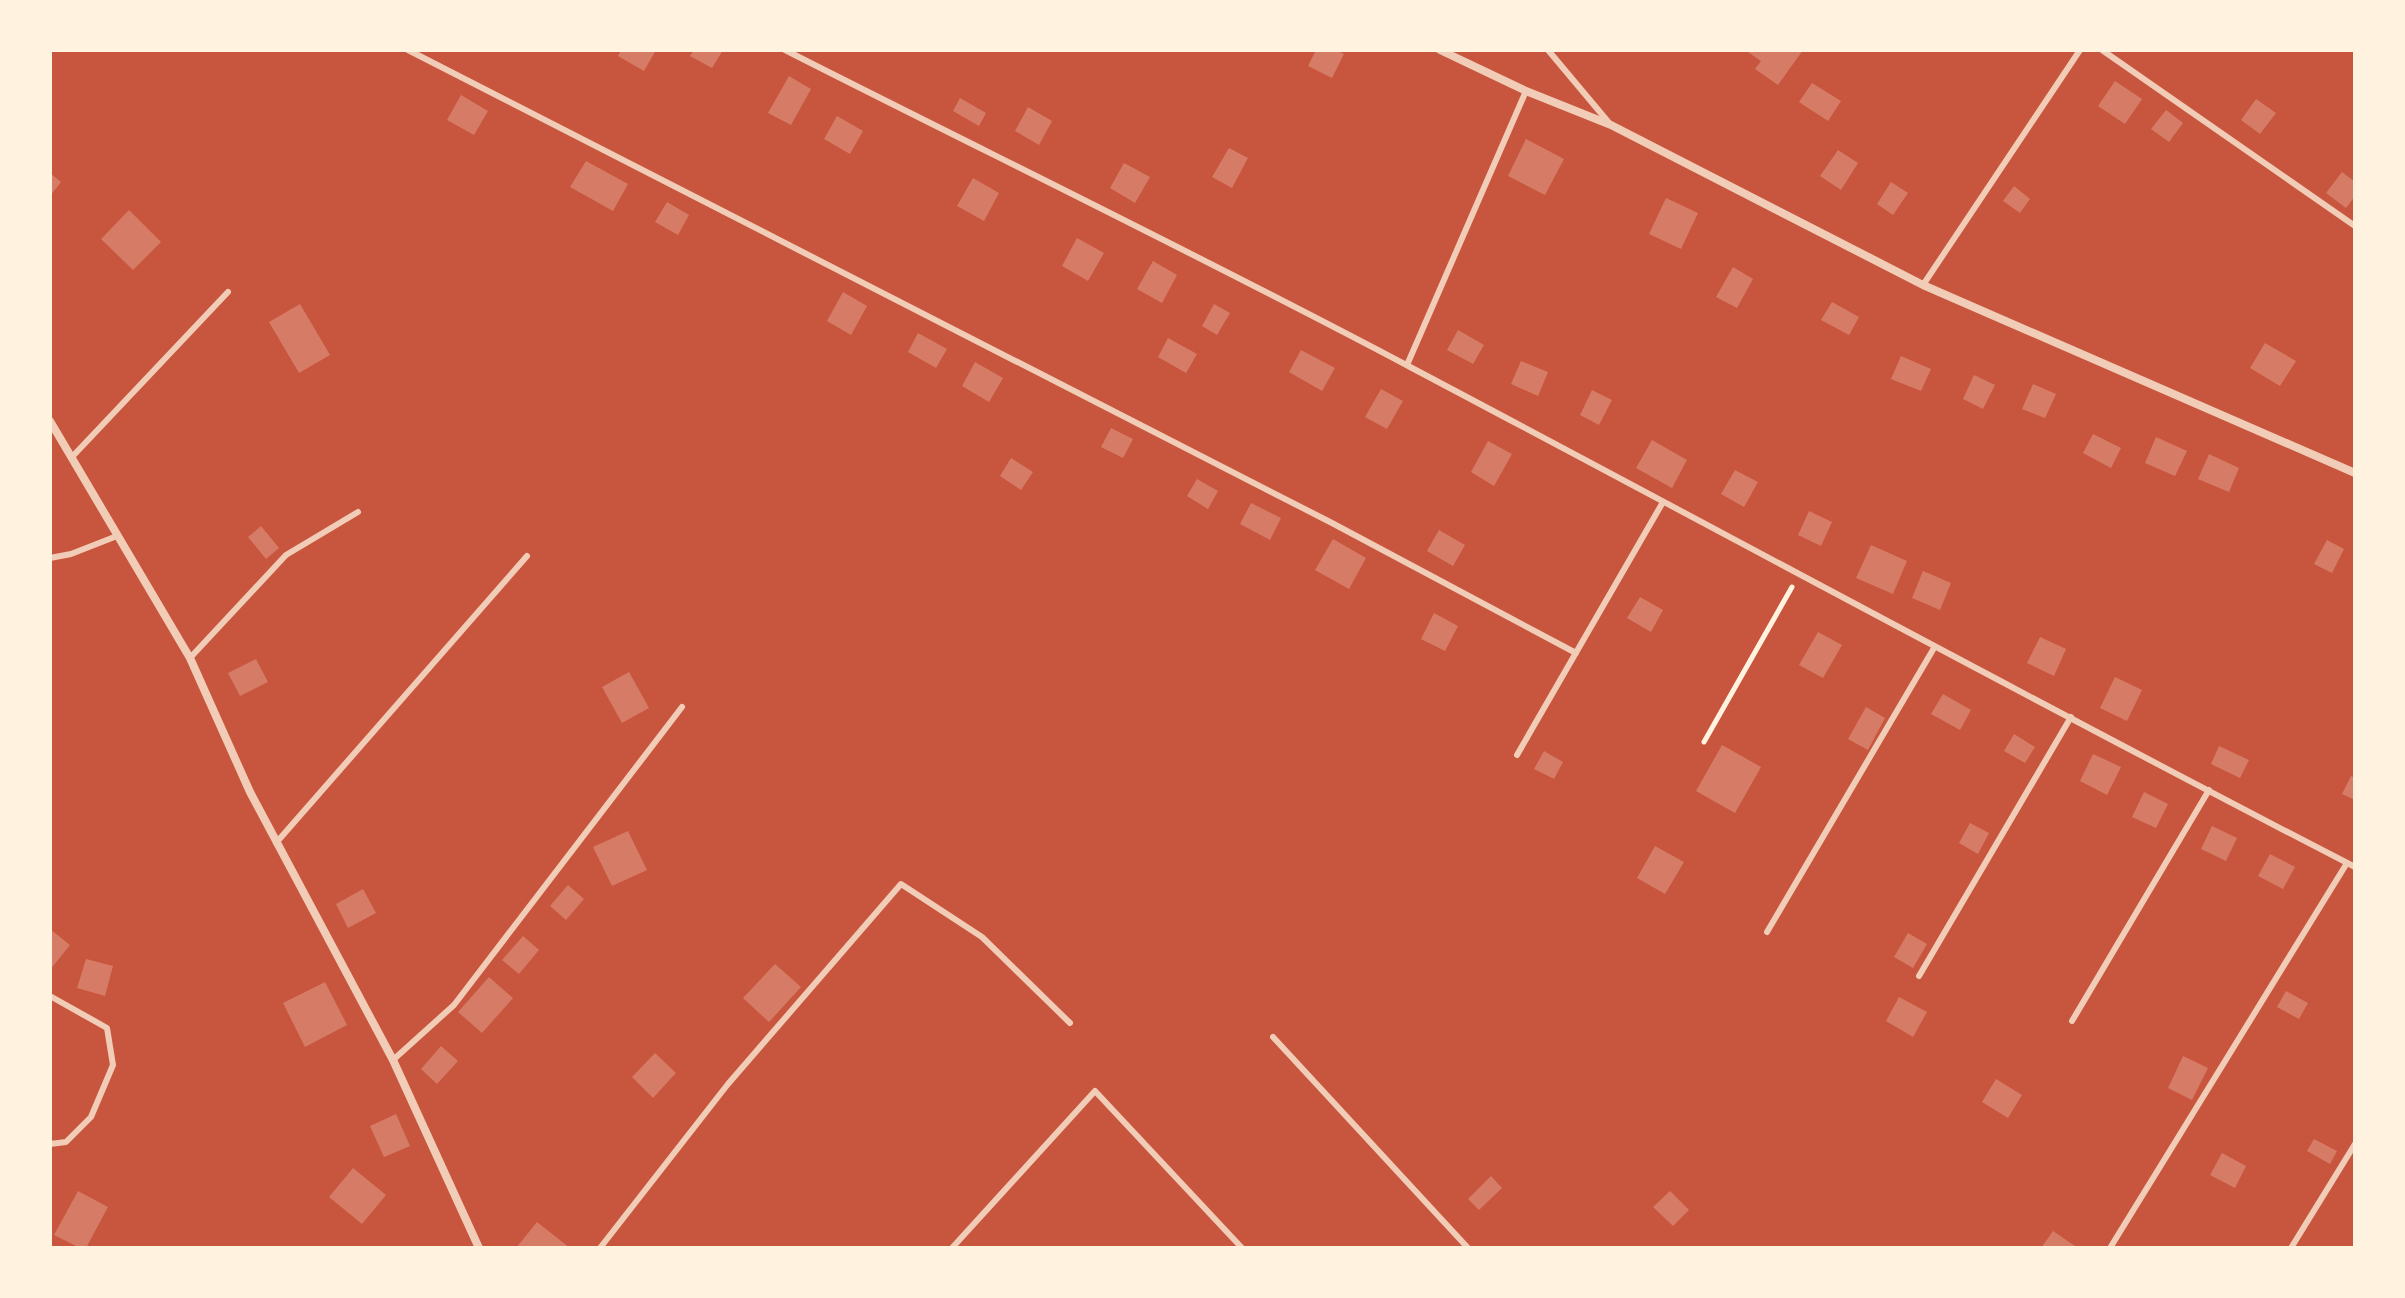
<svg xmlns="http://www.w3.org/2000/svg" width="2405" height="1298" font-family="'DejaVu Sans',sans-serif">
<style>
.building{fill:#d67c66}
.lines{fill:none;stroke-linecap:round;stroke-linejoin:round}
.path{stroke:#fff3e0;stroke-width:5}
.service{stroke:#f1ccb7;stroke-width:6}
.minor{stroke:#f1ccb7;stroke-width:8}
</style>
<rect width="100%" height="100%" fill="#c8553d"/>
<!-- building -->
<g class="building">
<path d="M621 50H656L644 71 618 56Z"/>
<path d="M694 50H723L712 68 690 56Z"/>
<path d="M1316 50H1336L1344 54 1332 78 1308 66Z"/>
<path d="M1745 50H1803L1778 85 1755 69 1761 61Z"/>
<path d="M789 76 811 89 791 125 768 113Z"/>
<path d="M2115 81 2142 99 2125 124 2098 106Z"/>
<path d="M1812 83 1841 101 1828 121 1799 102Z"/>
<path d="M461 95 488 111 474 135 447 120Z"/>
<path d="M960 98 986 113 979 126 953 111Z"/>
<path d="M2256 99 2276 113 2260 134 2241 120Z"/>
<path d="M1028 107 1052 121 1039 145 1015 131Z"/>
<path d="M2166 110 2183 123 2169 142 2151 129Z"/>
<path d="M837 116 863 131 850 154 824 139Z"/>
<path d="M1526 139 1564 159 1545 195 1508 176Z"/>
<path d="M1229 148 1248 158 1232 188 1212 177Z"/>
<path d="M1838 150 1858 163 1841 190 1820 176Z"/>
<path d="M586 161 628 184 613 211 570 187Z"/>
<path d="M1124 163 1150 177 1135 203 1110 188Z"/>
<path d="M2342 172 2355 182V196L2346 208 2326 193Z"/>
<path d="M50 173 61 182 50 196Z"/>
<path d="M973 178 999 193 984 221 957 206Z"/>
<path d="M1891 182 1908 193 1893 215 1877 204Z"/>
<path d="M2014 186 2030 199 2020 213 2003 201Z"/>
<path d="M1666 198 1698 213 1681 249 1649 234Z"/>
<path d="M667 202 689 215 678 235 655 222Z"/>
<path d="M129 210 161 242 133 270 101 239Z"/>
<path d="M1077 238 1104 253 1088 281 1062 266Z"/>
<path d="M1153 261 1177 275 1162 303 1137 289Z"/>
<path d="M1733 267 1753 279 1737 308 1716 297Z"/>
<path d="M843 292 867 306 851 335 827 321Z"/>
<path d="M1832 302 1859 317 1849 335 1821 320Z"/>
<path d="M300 304 330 355 299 373 269 322Z"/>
<path d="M1214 304 1230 313 1217 335 1202 326Z"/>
<path d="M1458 330 1484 345 1473 364 1447 350Z"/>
<path d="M918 333 947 349 936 368 908 352Z"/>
<path d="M1168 338 1197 354 1186 373 1158 357Z"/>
<path d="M2265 343 2296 361 2280 386 2250 368Z"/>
<path d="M1301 350 1335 368 1322 391 1289 372Z"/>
<path d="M1901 356 1931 369 1921 391 1891 379Z"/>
<path d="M1521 361 1548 372 1538 396 1511 384Z"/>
<path d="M975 362 1003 378 989 402 962 386Z"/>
<path d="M1974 375 1995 385 1983 409 1963 399Z"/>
<path d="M2033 384 2056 394 2045 418 2022 409Z"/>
<path d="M1381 389 1403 401 1387 429 1365 417Z"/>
<path d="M1592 390 1612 400 1599 425 1580 415Z"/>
<path d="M1111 428 1133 439 1123 458 1101 447Z"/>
<path d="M2093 434 2121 448 2111 468 2083 453Z"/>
<path d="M2156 437 2187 451 2175 476 2145 463Z"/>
<path d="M1652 440 1687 460 1672 488 1636 468Z"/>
<path d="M1488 441 1512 454 1494 486 1471 472Z"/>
<path d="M2209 454 2239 468 2229 492 2198 479Z"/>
<path d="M1011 458 1033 472 1021 490 1000 476Z"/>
<path d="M1735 470 1758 482 1744 507 1721 494Z"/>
<path d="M1197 479 1218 491 1208 509 1187 496Z"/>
<path d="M1251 503 1281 518 1270 540 1240 524Z"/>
<path d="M1809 511 1832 522 1821 546 1798 535Z"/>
<path d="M261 526 279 548 266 559 248 537Z"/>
<path d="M1439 530 1465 545 1453 566 1427 551Z"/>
<path d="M1333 539 1366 558 1349 589 1315 570Z"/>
<path d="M2327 540 2344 549 2332 573 2314 564Z"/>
<path d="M1871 545 1907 561 1893 594 1856 578Z"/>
<path d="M1923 571 1951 583 1940 610 1912 598Z"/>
<path d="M1640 597 1663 610 1651 632 1627 618Z"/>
<path d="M1434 613 1458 626 1445 651 1421 639Z"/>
<path d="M1818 632 1842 645 1823 678 1799 665Z"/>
<path d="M2040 637 2066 649 2054 676 2027 663Z"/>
<path d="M256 659 268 682 240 696 228 673Z"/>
<path d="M629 672 649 708 622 723 602 687Z"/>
<path d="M2115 677 2142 690 2127 721 2100 708Z"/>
<path d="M1943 694 1971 710 1960 730 1931 714Z"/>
<path d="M1866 707 1885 718 1868 750 1848 739Z"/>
<path d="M2014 734 2035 747 2025 763 2004 751Z"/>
<path d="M1722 745 1761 767 1735 813 1696 791Z"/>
<path d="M2219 746 2249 760 2240 778 2211 764Z"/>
<path d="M1544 751 1563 762 1554 779 1534 769Z"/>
<path d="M2093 754 2121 767 2107 795 2080 781Z"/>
<path d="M2351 776 2355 778V800L2342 794Z"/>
<path d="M2144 792 2168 804 2156 828 2132 817Z"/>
<path d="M1970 823 1989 833 1978 854 1959 843Z"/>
<path d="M2212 826 2237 838 2226 861 2201 849Z"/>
<path d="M628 831 647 870 612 886 593 847Z"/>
<path d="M1655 846 1684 862 1665 894 1637 878Z"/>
<path d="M2270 854 2295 867 2283 889 2258 876Z"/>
<path d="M568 885 584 899 566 920 550 906Z"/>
<path d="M363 889 376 913 348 928 336 904Z"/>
<path d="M50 929 70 945 50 970Z"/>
<path d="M1908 933 1927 944 1913 968 1894 957Z"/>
<path d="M523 936 539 950 519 974 502 960Z"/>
<path d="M86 959 113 966 105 996 77 988Z"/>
<path d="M775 964 801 987 769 1022 743 998Z"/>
<path d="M489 977 513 998 482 1033 458 1012Z"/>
<path d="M325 982 347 1025 305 1047 283 1003Z"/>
<path d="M2286 991 2308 1003 2299 1019 2277 1007Z"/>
<path d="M1899 997 1927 1012 1913 1037 1886 1021Z"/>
<path d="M441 1046 458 1061 437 1084 421 1069Z"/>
<path d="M655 1053 676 1073 653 1098 632 1077Z"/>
<path d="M2183 1056 2208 1068 2192 1100 2168 1088Z"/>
<path d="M1996 1079 2022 1095 2008 1118 1982 1102Z"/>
<path d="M396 1114 410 1146 384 1157 370 1126Z"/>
<path d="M2314 1139 2337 1151 2330 1164 2307 1151Z"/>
<path d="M2222 1153 2246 1166 2235 1188 2210 1175Z"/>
<path d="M353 1168 386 1195 362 1224 329 1197Z"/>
<path d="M1491 1176 1502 1188 1479 1210 1468 1199Z"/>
<path d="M78 1191 108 1207 86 1248H80L54 1235Z"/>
<path d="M1670 1191 1689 1210 1673 1226 1653 1207Z"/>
<path d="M537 1222 570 1248H516Z"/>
<path d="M2053 1231 2078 1248H2041Z"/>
</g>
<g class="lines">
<!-- path -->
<path class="path" d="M1704 742 1792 587"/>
<!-- service -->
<g class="service">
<path d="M408 50 1332 523 1576 653"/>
<path d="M785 50C994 156 1205 258 1412 368 1726 534 2039 704 2355 867"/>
<path d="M1548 50 1610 124"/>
<path d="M2102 50 2355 226"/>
<path d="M1923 285 2080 50"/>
<path d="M1407 365 1526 91"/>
<path d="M72 457 228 292"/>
<path d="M50 558 71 554 117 536"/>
<path d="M190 658 286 555 358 512"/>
<path d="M1517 755 1663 502"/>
<path d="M276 843 527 556"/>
<path d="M1767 932 1934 648"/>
<path d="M1919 976 2071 717"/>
<path d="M50 996 107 1028 113 1065 91 1117 66 1142 50 1144"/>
<path d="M2072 1021 2209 790"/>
<path d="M1273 1037 1468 1248"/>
<path d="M393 1060 454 1005 682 707"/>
<path d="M600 1248 728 1084 901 884 982 937 1070 1023"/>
<path d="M952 1248 1095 1091 1242 1248"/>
<path d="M2110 1248 2347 863"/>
<path d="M2291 1248 2355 1144"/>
</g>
<!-- minor -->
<g class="minor">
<path d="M1440 50 1526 91 1611 125 1923 285 2355 473"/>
<path d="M50 421 190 658 250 792 393 1060 479 1248"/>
</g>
</g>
<!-- border -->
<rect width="2405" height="1298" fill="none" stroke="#fff3e0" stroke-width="104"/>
</svg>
